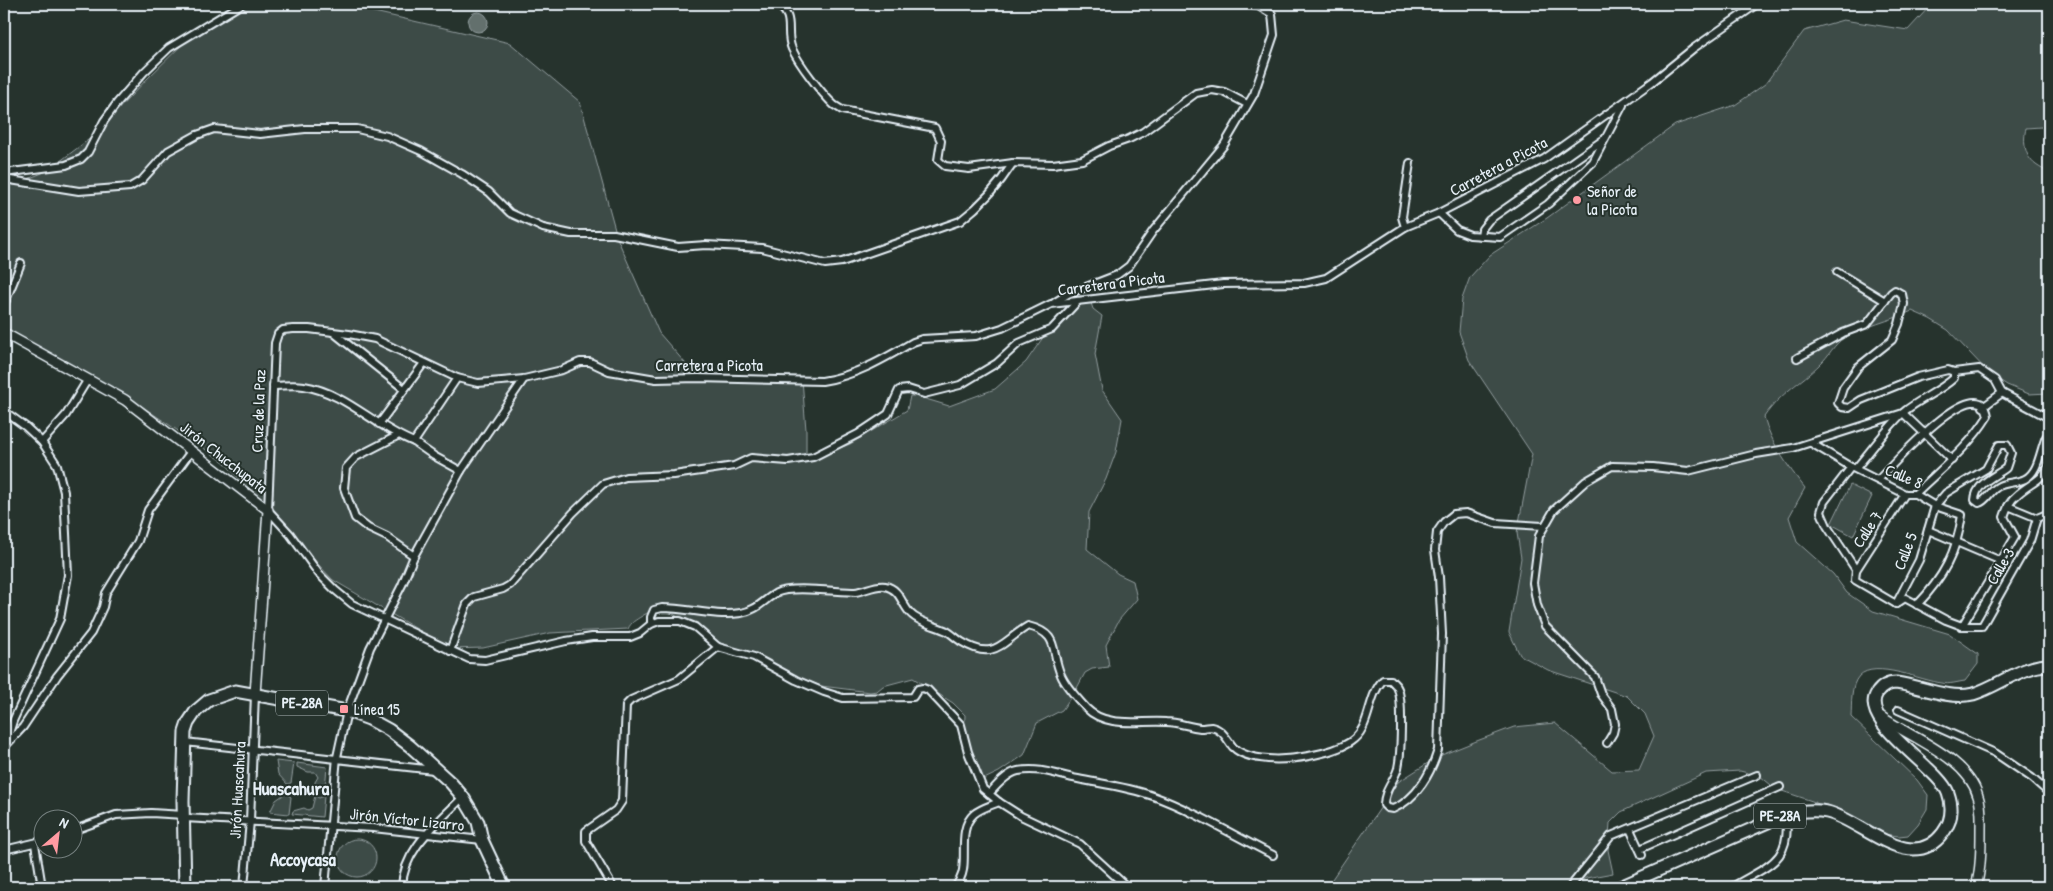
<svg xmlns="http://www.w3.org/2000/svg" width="2053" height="891" font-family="'Patrick Hand',sans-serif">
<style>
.green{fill:#3e4b47;stroke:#939ea0}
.water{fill:#636f6d;stroke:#98a3a5}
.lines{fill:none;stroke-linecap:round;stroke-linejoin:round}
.street-casing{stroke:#e8f1f8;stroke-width:10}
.secondary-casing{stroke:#e8f1f8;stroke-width:12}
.highway-casing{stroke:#e8f1f8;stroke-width:15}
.street{stroke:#26332d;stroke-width:6}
.secondary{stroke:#26332d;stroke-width:9}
.highway{stroke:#26332d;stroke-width:11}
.poi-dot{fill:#ff9aa2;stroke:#26332d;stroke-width:2}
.labels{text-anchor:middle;stroke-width:4;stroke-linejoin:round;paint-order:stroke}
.shield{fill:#26332d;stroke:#aeb8bb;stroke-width:1}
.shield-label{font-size:15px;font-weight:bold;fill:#e8f1f8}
.street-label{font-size:16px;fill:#e8f1f8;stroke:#26332d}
.poi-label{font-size:16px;fill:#e8f1f8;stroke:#26332d;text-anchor:start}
.neighbourhood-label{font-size:18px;font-weight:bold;fill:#e8f1f8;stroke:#26332d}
.quarter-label{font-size:19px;font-weight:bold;fill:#e8f1f8;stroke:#26332d}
</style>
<rect width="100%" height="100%" fill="#26332d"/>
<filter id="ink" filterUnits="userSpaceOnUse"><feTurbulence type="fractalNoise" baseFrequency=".02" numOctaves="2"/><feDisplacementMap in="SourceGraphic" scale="10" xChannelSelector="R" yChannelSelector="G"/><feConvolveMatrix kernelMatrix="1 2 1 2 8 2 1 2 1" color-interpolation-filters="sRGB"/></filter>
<g filter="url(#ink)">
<!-- green -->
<g class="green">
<path d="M249 4H339L510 43 580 102 618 240 659 333 698 378 802 379 806 430V461L850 444 907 410 910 396H916L949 406 995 389 1026 362 1055 320 1078 301 1090 300 1093 309 1102 316 1095 354 1102 390 1122 419 1116 452 1106 479 1089 512 1087 549 1118 574 1133 581 1137 599 1119 620 1106 645 1109 667 1092 669 1085 673 1077 688 1062 710 1037 723 1024 755 999 772 978 782 964 740 965 715 953 703 913 678 883 686 877 691 870 692 821 686 713 643C709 640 703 638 699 635 682 621 667 600 642 616 636 620 631 622 628 629L550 633 483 648 451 649 333 580 317 563 287 524 243 483 224 462 140 405 4 329V181L13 185 47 171 92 137 147 79 198 29 225 9Z"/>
<path d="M1939 4H2049V132L2041 127 2026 128C2023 141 2024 156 2036 165 2040 168 2045 170 2049 174V393L2029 394 2007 385 1989 373 1948 330 1930 319 1912 311C1890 321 1865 326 1844 338 1834 344 1829 356 1820 364 1800 384 1782 391 1764 417 1771 443 1788 467 1805 488L1789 517 1797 542 1833 574 1847 593 1873 611 1950 634 1978 654V664L1965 681C1957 682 1949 685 1942 683 1922 681 1875 659 1859 676 1850 686 1852 703 1851 717L1917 780 1928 795 1927 809 1918 824 1908 835 1899 836 1883 834 1812 801 1776 789 1760 776 1740 771 1706 773 1621 812 1610 823 1608 850 1613 873 1586 878 1571 887H1331L1332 879 1398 782 1439 756 1474 742 1514 727 1555 723 1612 771 1639 770 1654 736 1645 714 1627 696 1548 670 1520 655 1509 632 1521 558 1517 533 1532 454 1469 360 1459 332 1462 299 1470 277 1490 255 1547 218 1675 125 1735 105 1765 84 1804 31 1843 20 1908 30 1930 6Z"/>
<path d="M1850 485 1872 496 1853 536 1831 524Z"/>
<path d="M276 761 294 763 291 783 287 784 278 774Z"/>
<path d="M297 763 327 767 325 788 316 787 315 782 318 777 315 772H308L297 767Z"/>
<path d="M286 793 291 797 289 814 270 812 276 800Z"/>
<path d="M315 796 319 798 324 796 322 817 292 814 293 811 304 808 308 810 312 808Z"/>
<circle cx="357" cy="858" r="19"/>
</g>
<!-- water -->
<circle class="water" cx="478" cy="22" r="10"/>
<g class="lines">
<defs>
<g id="street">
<path d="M776 4C797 17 784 30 792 49 799 64 822 94 834 105L842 110 935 128 941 141 938 160 945 166 969 169 1013 163 1053 164 1082 160 1109 146 1129 139 1143 132 1196 93 1212 90 1224 92 1247 104"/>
<path d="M4 173 66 165 81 159 88 152 104 121 117 103 144 72 169 48 242 4"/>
<path d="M4 179 79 191 130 187 142 180 168 151 197 135 214 129 260 134 305 129H357L387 136 421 151 462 174 489 192 510 213 543 228 571 234H614L678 247 706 245 762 248 825 264 842 262 960 221C981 205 999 185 1013 163"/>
<path d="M1439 213 1457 230 1470 235 1500 237 1548 204 1593 162 1623 105"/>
<path d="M1405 227 1402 217 1410 163"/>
<path d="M1481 236 1482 229 1489 220 1603 140"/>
<path d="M1837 272 1885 301"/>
<path d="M1055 302 1068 294 1117 275 1129 266 1153 231 1224 145 1254 94 1274 35 1272 14 1258 6 1245 4"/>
<path d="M4 305 21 263"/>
<path d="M334 333 404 389"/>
<path d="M1797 358 1843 333 1867 324 1891 293 1895 290 1902 294 1904 304 1899 324 1892 340 1858 367 1843 388 1838 403 1842 407 1849 408 1861 400 1918 377 1948 370 1954 372 1979 369 1995 380 2002 393 1983 407"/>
<path d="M273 386C283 386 294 384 304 386 346 393 375 427 414 442L457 378"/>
<path d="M2002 393 2049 418"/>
<path d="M4 411 26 427 42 442 57 465 64 492 68 575 60 619 13 721 4 749"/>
<path d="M379 424 424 363"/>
<path d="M397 436 356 457 346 468 344 488 355 518 368 528 387 537 414 556"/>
<path d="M42 442 66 415 88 379"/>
<path d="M414 442 434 456 461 471"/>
<path d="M1811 443 1851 467"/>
<path d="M1856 468C1871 451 1889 425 1905 411 1920 399 1940 391 1954 378V372"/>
<path d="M1878 480C1890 468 1980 365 1988 416 1969 447 1941 469 1915 494"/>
<path d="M1905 494 1856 570 1855 580 1896 604 1905 598 1946 620 1962 626H1982L2030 541 2037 518"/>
<path d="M2008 506 2037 518 2049 513"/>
<path d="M1928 530 2001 561"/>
<path d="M1856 570 1827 526 1821 512 1824 502 1851 467 1905 494H1915L1935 506 1962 515C1957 552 1943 578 1917 605"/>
<path d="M1896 604 1919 560 1935 506 1946 493 1986 469 1999 445H2007L2011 453 2006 468C1994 477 1976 483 1975 500L1979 503C1987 501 1990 490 1999 486 2007 482 2017 483 2025 479 2039 472 2040 450 2046 437L2049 435"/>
<path d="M651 624V617L654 610 662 608C689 608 714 617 741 613 756 611 764 600 776 593 790 585 838 592 855 592 865 591 876 584 885 586 900 589 901 603 910 613 918 622 936 626 947 631 952 634 957 639 962 642 995 662 1001 642 1028 626 1061 634 1050 651 1061 675 1066 687 1078 699 1086 708 1107 729 1140 720 1166 722 1178 722 1189 727 1200 728 1204 728 1208 727 1211 727 1223 729 1227 740 1233 747 1242 756 1256 758 1268 759 1289 761 1332 754 1350 742 1372 728 1366 698 1383 680H1391C1393 683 1397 685 1398 689 1403 701 1401 755 1398 768 1394 782 1384 790 1384 805L1387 808 1393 809C1417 799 1431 773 1438 750L1442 634 1439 577 1435 550 1437 532 1444 522 1454 514 1466 513 1495 523 1543 526"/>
<path d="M1962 626 2015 537 2004 517C2007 508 2010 500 2018 494 2030 483 2042 481 2049 465"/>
<path d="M450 651 467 604 474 597 503 589 510 585 573 513 603 484 626 477 674 475 734 466 751 458 788 461 813 457 858 434 888 414 899 390 908 389 924 394 960 385 997 363 1019 343 1052 329 1078 301"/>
<path d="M1898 710 1995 753 2032 778 2049 793"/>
<path d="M185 742 434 770"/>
<path d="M8 743 23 727 57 676 91 633 103 607 106 593 138 541 148 510 192 450"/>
<path d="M1607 743 1613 733 1615 724 1612 709 1601 694 1595 677 1545 626 1537 605 1533 583 1539 536 1554 510 1586 481 1612 466 1653 467 1688 471 1756 454 1793 448 1903 413 1952 460"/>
<path d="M989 794C996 786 1007 773 1018 771 1041 767 1057 775 1078 779 1103 784 1128 787 1153 796 1194 811 1233 835 1273 855"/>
<path d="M184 818 373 828 482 840"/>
<path d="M1630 829 1642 855"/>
<path d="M72 831 116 815 151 813 184 815"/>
<path d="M35 844 42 887"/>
<path d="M1640 849 1780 787"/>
<path d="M4 850 42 841"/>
<path d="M244 887 250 821 255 694"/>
<path d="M325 887 337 757 347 711 370 648 402 585 414 556 461 471 524 379"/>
<path d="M402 887C403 849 438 823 463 797"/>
<path d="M613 887 586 841V831L616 810 622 801 626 705 631 700 679 679 718 647"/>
<path d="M955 887C959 882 962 876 963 870 966 852 959 827 974 814 981 808 990 806 999 802"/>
<path d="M1127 887 1080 844 1021 816 999 802 983 789 968 752 961 725 928 690 923 688 918 689 913 697 843 698 824 692 796 680 754 657 718 647 695 627 680 621H659L651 624 640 633 630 637H592L566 641 485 660 469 659 352 604 335 590 319 574 290 534 268 510 275 343 278 334 283 330 293 329H309L349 334 375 339 457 378 478 383 524 379 562 370 580 362H590L609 371 656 379 698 378 822 381C855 376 884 359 913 342L922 339 976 336 1002 328 1051 304 1223 284 1304 283 1326 278 1405 227 1439 213 1544 159 1652 82 1694 48 1757 4"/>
<path d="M1570 887 1611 836 1757 775"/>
<path d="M1732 887C1768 865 1792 862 1786 814"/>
</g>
<g id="secondary">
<path d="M4 333 125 400 268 510 255 694"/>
<path d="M1880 716C1911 738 1967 757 1978 796 1982 807 1981 819 1981 830 1981 849 1981 869 1976 887"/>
</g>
<g id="highway">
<path d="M185 887 183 801 185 732 188 723 196 711 209 700 235 691 347 711 369 719 389 730 410 746 451 783 463 797 478 822 482 840 504 887"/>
<path d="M1620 887 1786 814C1800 811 1813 809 1827 812 1862 820 1911 876 1943 833 1952 821 1953 807 1948 793 1938 767 1858 722 1877 693 1882 686 1888 683 1896 683 1920 686 1949 700 1973 694 1999 686 2022 665 2049 665"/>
</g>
</defs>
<!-- street casing -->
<use href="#street" class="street-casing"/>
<!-- secondary casing -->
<use href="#secondary" class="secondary-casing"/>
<!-- highway casing -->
<use href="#highway" class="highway-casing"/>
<!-- street -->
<use href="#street" class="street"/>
<!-- secondary -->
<use href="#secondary" class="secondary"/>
<!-- highway -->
<use href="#highway" class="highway"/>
</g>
</g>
<!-- markers -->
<g class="poi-dot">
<circle cx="1577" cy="200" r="5"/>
<rect x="339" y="704" width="10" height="10" rx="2.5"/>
</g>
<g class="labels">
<!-- shield labels -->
<g class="shield">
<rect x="276" y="690.5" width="52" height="25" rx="4"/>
<rect x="1754" y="803.5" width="52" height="25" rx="4"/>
</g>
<g class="shield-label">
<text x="302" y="708">PE-28A</text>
<text x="1780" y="821">PE-28A</text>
</g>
<!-- street labels -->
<g class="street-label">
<text transform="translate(1498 166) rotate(-28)" y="6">Carretera a Picota</text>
<text transform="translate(1111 283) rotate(-7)" y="6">Carretera a Picota</text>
<text x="709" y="371">Carretera a Picota</text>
<text transform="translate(258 411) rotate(-88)" y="6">Cruz de la Paz</text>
<text transform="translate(224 457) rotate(38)" y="6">Jirón Chucchupata</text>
<text transform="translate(1904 476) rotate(23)" y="6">Calle 8</text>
<text transform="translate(1867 529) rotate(-57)" y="6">Calle 7</text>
<text transform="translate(1905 551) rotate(-69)" y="6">Calle 5</text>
<text transform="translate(2000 566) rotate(-60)" y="6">Calle 3</text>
<text transform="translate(237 790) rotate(-87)" y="6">Jirón Huascahura</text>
<text transform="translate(407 819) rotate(6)" y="6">Jirón Víctor Lizarro</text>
</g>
<!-- poi labels -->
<g class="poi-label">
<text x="1587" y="197">Señor de<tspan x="1587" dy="18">la Picota</tspan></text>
<text x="354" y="715">Línea 15</text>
</g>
<!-- neighbourhood labels -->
<g class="neighbourhood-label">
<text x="303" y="866">Accoycasa</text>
</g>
<!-- quarter labels -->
<g class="quarter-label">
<text x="291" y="795">Huascahura</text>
</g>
</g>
<!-- margin -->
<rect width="2053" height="891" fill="none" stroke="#26332d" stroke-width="20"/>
<rect x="10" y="10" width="2033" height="871" fill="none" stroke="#e8f1f8" stroke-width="2" filter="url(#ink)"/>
<!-- north arrow -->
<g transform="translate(58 834) rotate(28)"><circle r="24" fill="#26332d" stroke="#747f7e"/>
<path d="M0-4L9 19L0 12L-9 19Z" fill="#ff9aa2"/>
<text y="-8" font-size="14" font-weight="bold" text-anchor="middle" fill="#e8f1f8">N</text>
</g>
</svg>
